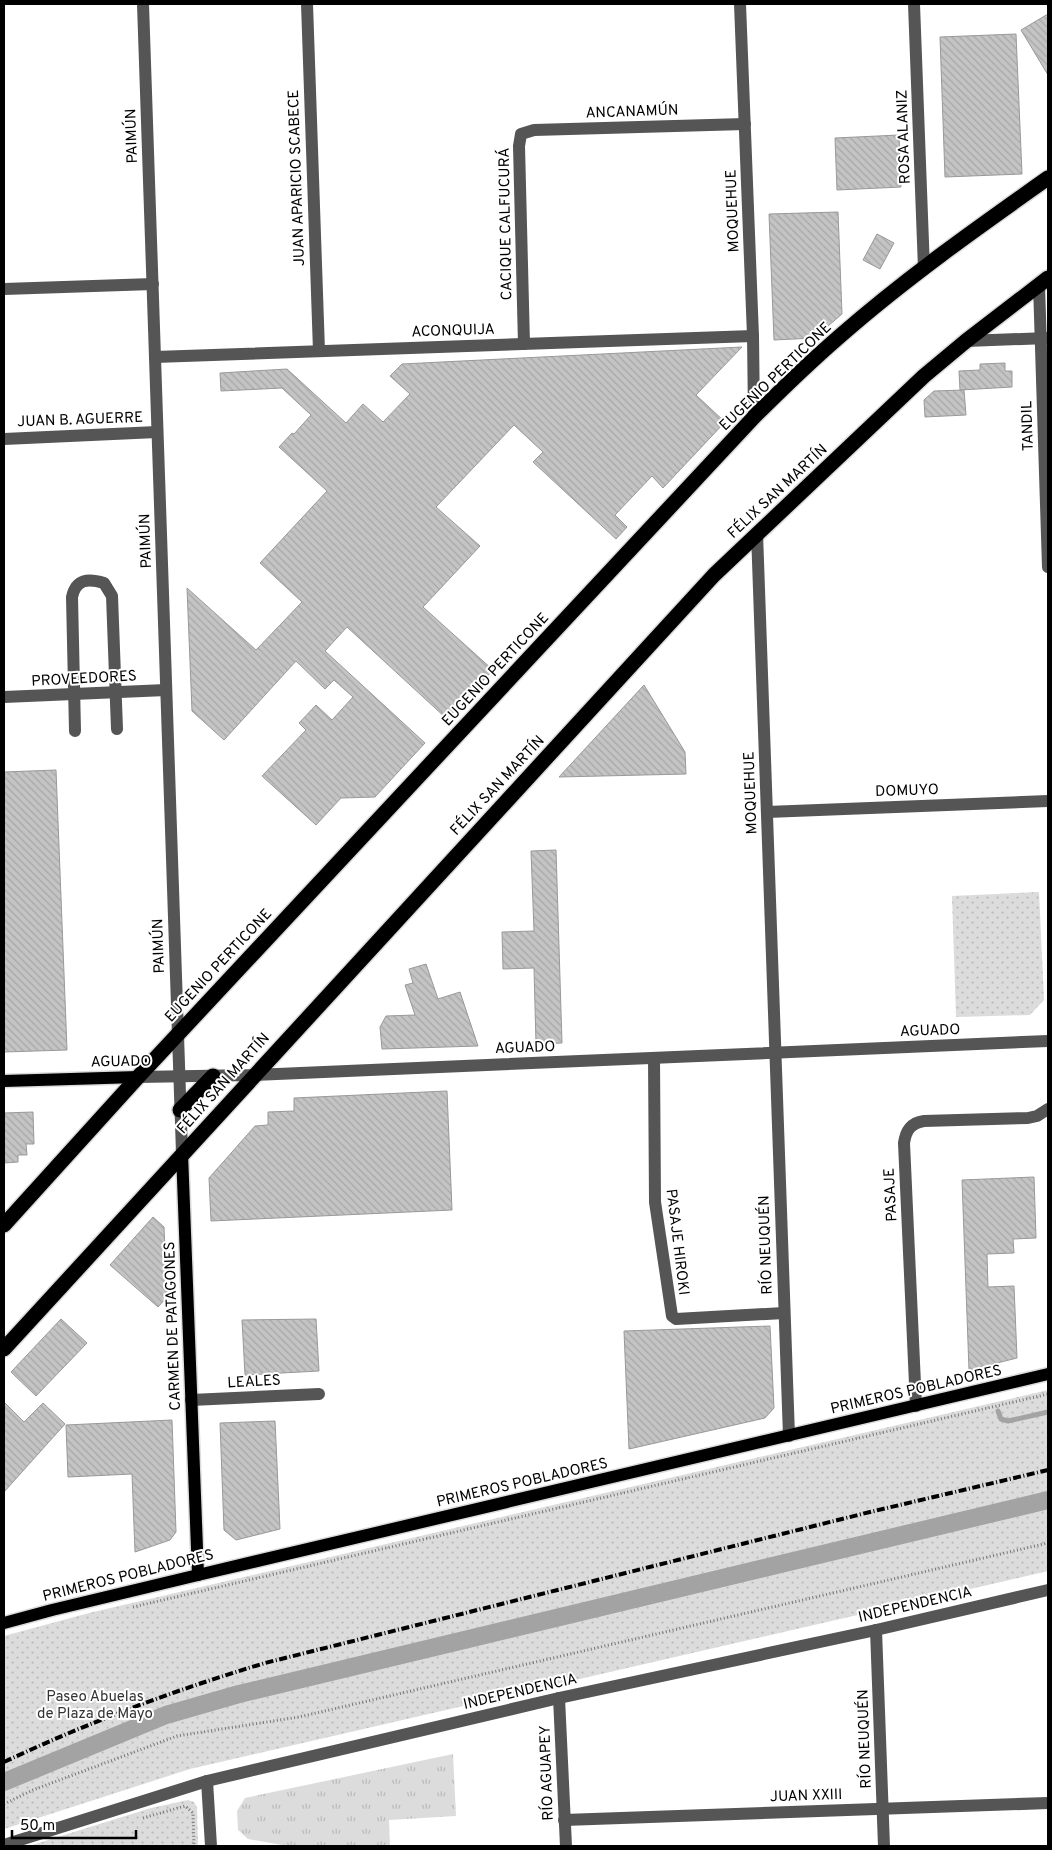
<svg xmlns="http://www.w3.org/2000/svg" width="1052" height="1850" font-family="Overpass,sans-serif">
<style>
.grass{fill:url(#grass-tufts)}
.park{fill:url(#park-dots)}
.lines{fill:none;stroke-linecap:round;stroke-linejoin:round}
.stream{stroke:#a3a3a3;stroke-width:5}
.canal{stroke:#a3a3a3;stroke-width:18}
.building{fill:url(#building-back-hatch);stroke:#999}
.major-casing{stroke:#dbdbdb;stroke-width:15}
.highway-casing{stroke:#dbdbdb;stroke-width:18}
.path{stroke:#777;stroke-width:3;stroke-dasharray:1 2.5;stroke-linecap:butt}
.minor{stroke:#555;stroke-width:12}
.major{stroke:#000;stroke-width:12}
.highway{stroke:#000;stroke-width:15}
.rail{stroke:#000;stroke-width:4;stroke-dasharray:8 2.5 1 2.5;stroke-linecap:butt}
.labels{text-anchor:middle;stroke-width:4;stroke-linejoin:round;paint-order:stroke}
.street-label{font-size:15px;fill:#000;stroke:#fff}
.park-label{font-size:15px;fill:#333;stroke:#fff}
</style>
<defs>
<pattern id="grass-tufts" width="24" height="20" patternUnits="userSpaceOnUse" patternTransform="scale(1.25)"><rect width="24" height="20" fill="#dcdcdc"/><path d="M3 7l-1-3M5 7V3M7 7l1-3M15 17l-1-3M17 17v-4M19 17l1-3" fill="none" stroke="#bbb"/></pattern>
<pattern id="park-dots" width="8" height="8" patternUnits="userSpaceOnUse" patternTransform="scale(1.25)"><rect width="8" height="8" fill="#dcdcdc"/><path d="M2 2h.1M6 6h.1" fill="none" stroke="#bbb" stroke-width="1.8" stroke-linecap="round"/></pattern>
<pattern id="building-back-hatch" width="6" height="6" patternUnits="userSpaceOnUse" patternTransform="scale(1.25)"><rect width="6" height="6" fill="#c4c4c4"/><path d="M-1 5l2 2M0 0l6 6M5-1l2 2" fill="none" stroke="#a7a7a7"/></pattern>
</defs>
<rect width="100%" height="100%" fill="#fff"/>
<!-- grass -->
<path class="grass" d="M453 1754 456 1816 389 1820 390 1846H288L248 1839 238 1830 237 1811 245 1798Z"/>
<!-- park -->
<g class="park">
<path d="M1039 892 1044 1000 1030 1015 956 1017 952 896Z"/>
<path d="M1048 1390V1571L190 1769 4 1829V1636L89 1613Z"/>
<path d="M188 1800 194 1802 197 1807 198 1846H29L151 1808Z"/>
</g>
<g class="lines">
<!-- stream -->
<path class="stream" d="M998 1411 1001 1419 1008 1421 1048 1412"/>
<!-- canal -->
<path class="canal" d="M4 1782 166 1715 239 1694 1048 1500"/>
</g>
<!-- building -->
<g class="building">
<path d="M1048 14V75L1021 30Z"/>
<path d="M1016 34 1022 174 945 177 940 37Z"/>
<path d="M899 135 901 187 837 190 835 138Z"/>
<path d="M838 212 842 314 814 338 774 340 769 214Z"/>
<path d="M877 234 894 243 880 269 863 260Z"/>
<path d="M742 347 696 395 725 422 663 488 652 476 615 515 627 527 616 539 533 462 543 452 514 425 436 507 480 546 423 607 493 670 447 719 347 627 325 651 425 743 375 797 341 798 316 825 262 776 306 730 299 723 316 705 332 720 353 697 334 680 325 689 296 661 224 740 192 711 187 588 256 650 302 602 260 563 327 491 279 447 292 433 294 434 311 415 282 388 221 391 220 373 287 369 346 423 363 404 383 422 410 394 390 376 402 364Z"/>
<path d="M1005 363V371H1012V387L960 390 959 371 980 370V364Z"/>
<path d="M964 390 966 415 925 417 924 400 934 391Z"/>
<path d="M644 685 685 752 686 774 559 777Z"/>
<path d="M56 770 67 1050 4 1052V772Z"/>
<path d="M556 850 562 1043 536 1044 534 968 503 969 502 932 534 931 531 851Z"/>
<path d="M426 964 438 999 460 992 478 1046 382 1049 380 1027 386 1016 415 1015 405 985 413 983 409 969Z"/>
<path d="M447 1091 452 1210 211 1221 209 1178 255 1126 268 1125V1112L294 1111V1098Z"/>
<path d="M33 1112 34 1144H26L27 1155H18V1162L4 1163V1113Z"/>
<path d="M1034 1177 1036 1238 1013 1239 1014 1253 987 1254 988 1287 1014 1286 1017 1358 969 1370 962 1180Z"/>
<path d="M153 1217 164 1227 167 1297 158 1307 110 1265Z"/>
<path d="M61 1319 87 1343 36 1396 11 1372Z"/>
<path d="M316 1319 319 1371 245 1375 242 1320Z"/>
<path d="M770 1326 774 1408 765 1418 629 1449 624 1331Z"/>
<path d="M4 1402 24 1422 43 1403 65 1424 4 1492Z"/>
<path d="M172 1420 176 1532 170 1540 135 1552 132 1474 68 1477 66 1425Z"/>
<path d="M275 1421 280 1529 236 1540 224 1530 220 1423Z"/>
</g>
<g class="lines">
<defs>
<g id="major">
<path d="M4 1081 138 1077"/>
<path d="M182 1153 198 1575"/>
<path d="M4 1623 52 1610 198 1575 1048 1374"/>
</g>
<g id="highway">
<path d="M180 1110 213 1076"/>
<path d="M4 1225 138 1077 754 417C782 389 810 362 840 336 905 279 977 228 1048 178"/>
<path d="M4 1349 714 575 924 376 966 341 1048 278"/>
</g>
</defs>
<!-- major casing -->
<use href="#major" class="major-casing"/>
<!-- highway casing -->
<use href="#highway" class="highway-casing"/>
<!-- path -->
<g class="path">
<path d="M133 1607 1048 1394"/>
<path d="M4 1804 33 1790 177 1736 299 1717 1048 1543"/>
<path d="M143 1818 185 1806 193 1813 194 1846"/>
</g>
<!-- minor -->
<g class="minor">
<path d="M143 4 182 1153"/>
<path d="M307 4 319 351"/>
<path d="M740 4 753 336 754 417"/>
<path d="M914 4 924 269"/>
<path d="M1039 285 1048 567"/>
<path d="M4 289 153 284"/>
<path d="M966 341 1048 338"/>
<path d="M524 344 519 146 521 134 534 130 745 124"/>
<path d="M155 357 753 336"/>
<path d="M4 439 157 432"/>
<path d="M757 533 789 1436"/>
<path d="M4 697 166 690"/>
<path d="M75 731 72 597C76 579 88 578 104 583L112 596 117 729"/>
<path d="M767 812 1048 801"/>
<path d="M654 1058 655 1202 672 1316 676 1319 784 1313"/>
<path d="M138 1077 253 1075 1048 1041"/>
<path d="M191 1400 319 1394"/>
<path d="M916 1406 904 1143C906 1130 911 1123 924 1121L1028 1118 1037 1116 1048 1109"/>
<path d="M876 1630 884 1846"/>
<path d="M559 1698 566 1846"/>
<path d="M207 1781 211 1846"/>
<path d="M564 1820 1048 1803"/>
<path d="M4 1845 207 1781 559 1698 876 1630 1048 1590"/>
</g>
<!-- major -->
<use href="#major" class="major"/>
<!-- highway -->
<use href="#highway" class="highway"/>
<!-- rail -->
<path class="rail" d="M4 1762C89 1722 175 1690 265 1663L870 1512 1048 1470"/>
</g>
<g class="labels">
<!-- street labels -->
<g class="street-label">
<text transform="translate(632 111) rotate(-2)" y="5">ANCANAMÚN</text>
<text transform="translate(131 136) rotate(-92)" y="5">PAIMÚN</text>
<text transform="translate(903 137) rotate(-92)" y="5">ROSA ALANIZ</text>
<text transform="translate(296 178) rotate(-92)" y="5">JUAN APARICIO SCABECE</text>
<text transform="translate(732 211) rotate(-92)" y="5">MOQUEHUE</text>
<text transform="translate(505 224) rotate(-91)" y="5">CACIQUE CALFUCURÁ</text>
<text transform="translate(453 330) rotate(-2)" y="5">ACONQUIJA</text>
<text transform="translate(775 376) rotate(-44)" y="5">EUGENIO PERTICONE</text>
<text transform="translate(80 419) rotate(-2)" y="5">JUAN B. AGUERRE</text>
<text transform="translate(1027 426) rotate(-92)" y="5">TANDIL</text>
<text transform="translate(777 491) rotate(-43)" y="5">FÉLIX SAN MARTÍN</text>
<text transform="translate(145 541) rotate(-92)" y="5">PAIMÚN</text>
<text transform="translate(495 669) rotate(-47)" y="5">EUGENIO PERTICONE</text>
<text transform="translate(84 678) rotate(-3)" y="5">PROVEEDORES</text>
<text transform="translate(497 785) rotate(-47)" y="5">FÉLIX SAN MARTÍN</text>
<text transform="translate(907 790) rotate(-2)" y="5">DOMUYO</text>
<text transform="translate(750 793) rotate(-92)" y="5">MOQUEHUE</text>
<text transform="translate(158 946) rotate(-92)" y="5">PAIMÚN</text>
<text transform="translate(218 965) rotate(-47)" y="5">EUGENIO PERTICONE</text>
<text transform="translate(930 1030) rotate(-2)" y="5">AGUADO</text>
<text transform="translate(525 1047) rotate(-2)" y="5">AGUADO</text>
<text transform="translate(121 1061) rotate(-1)" y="5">AGUADO</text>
<text transform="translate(223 1083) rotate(-48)" y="5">FÉLIX SAN MARTÍN</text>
<text transform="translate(890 1195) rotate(-93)" y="5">PASAJE</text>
<text transform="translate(678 1242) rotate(83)" y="5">PASAJE HIROKI</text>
<text transform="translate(765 1245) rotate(-92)" y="5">RÍO NEUQUÉN</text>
<text transform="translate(172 1326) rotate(-92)" y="5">CARMEN DE PATAGONES</text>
<text transform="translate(254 1381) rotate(-3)" y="5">LEALES</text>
<text transform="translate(916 1389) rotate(-13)" y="5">PRIMEROS POBLADORES</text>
<text transform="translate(522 1482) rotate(-13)" y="5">PRIMEROS POBLADORES</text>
<text transform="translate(128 1575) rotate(-14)" y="5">PRIMEROS POBLADORES</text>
<text transform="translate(915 1604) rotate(-13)" y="5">INDEPENDENCIA</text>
<text transform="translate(520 1691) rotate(-13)" y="5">INDEPENDENCIA</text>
<text transform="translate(864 1739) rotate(-92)" y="5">RÍO NEUQUÉN</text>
<text transform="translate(546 1773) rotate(-92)" y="5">RÍO AGUAPEY</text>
<text transform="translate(806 1795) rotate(-2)" y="5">JUAN XXIII</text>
</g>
<!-- park labels -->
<g class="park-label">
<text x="95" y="1701">Paseo Abuelas<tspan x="95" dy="17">de Plaza de Mayo</tspan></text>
</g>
</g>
<!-- border -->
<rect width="1052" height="1850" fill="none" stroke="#000000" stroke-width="10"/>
<!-- scale -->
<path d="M12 1830v8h124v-8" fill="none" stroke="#000000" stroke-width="2.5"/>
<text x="20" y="1830" font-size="15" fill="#000000" stroke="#ffffff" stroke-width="4" paint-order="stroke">50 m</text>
</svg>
